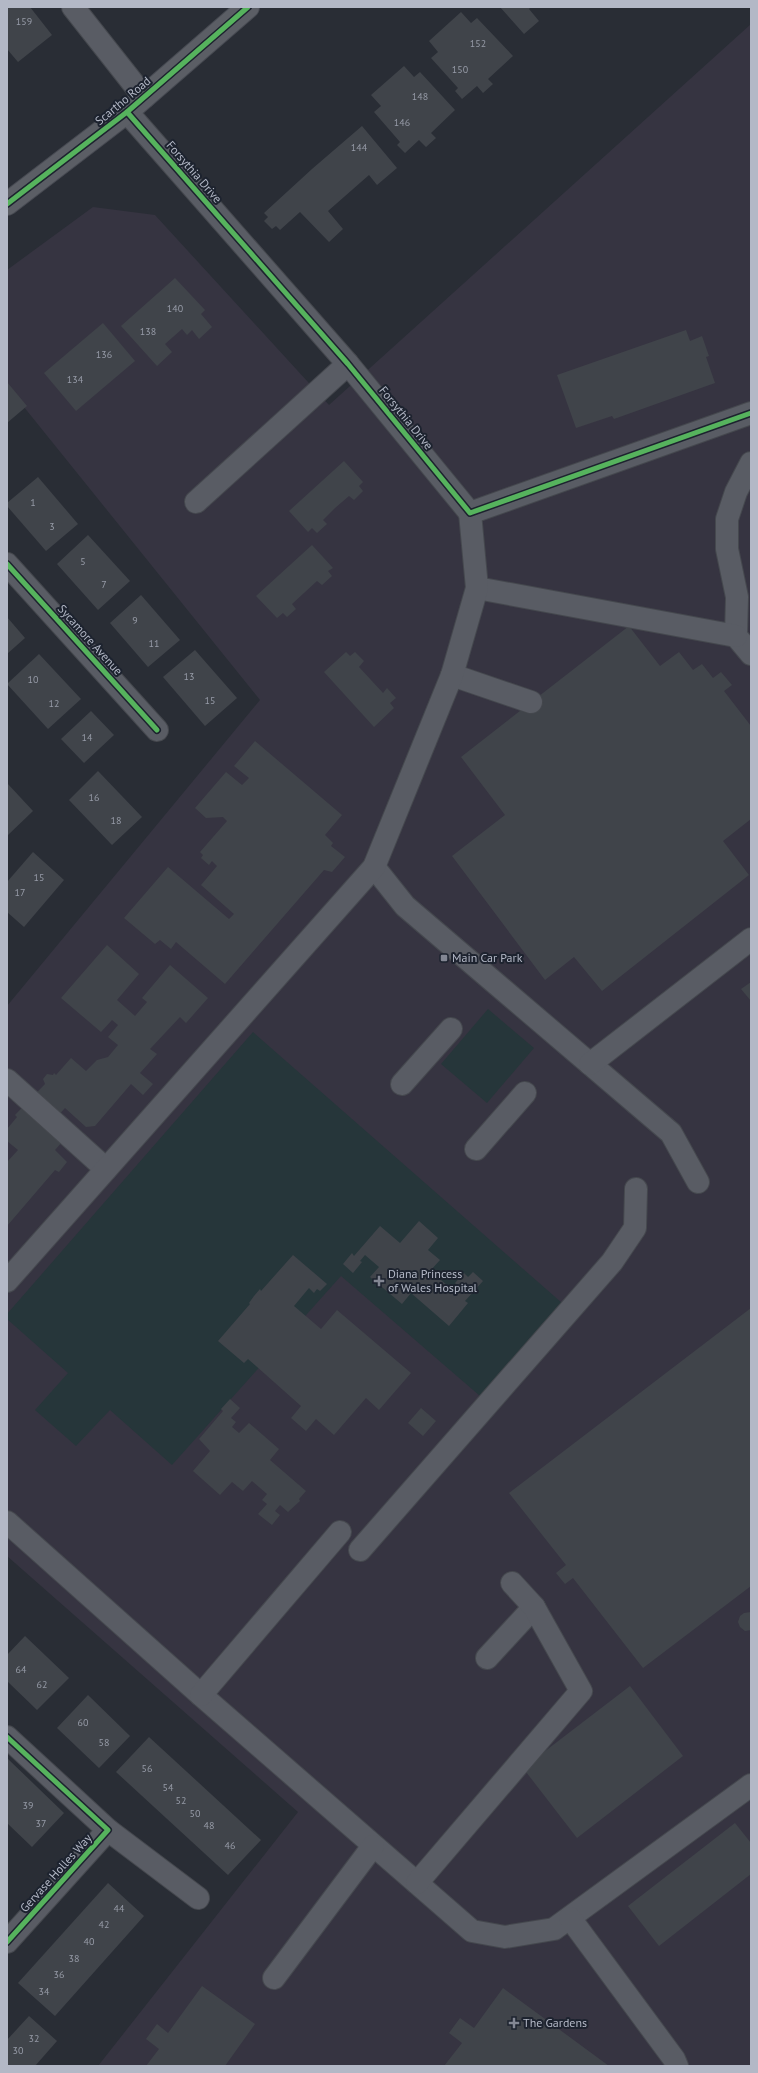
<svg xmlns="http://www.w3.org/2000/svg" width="758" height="2073" font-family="'PT Sans',sans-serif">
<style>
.medical{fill:#363441}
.green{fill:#26363a}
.building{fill:#40444a}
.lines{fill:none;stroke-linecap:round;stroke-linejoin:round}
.minor-casing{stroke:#45484e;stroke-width:24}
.major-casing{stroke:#474a52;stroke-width:24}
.minor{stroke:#595c64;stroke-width:22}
.major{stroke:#5b5e65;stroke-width:22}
.cycleway-casing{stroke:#1d232f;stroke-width:8}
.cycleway{stroke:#56b35d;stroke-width:5}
.poi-dot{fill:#838793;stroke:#1d232f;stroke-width:1.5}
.labels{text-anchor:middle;stroke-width:4;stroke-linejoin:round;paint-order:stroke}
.number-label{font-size:10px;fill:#969ba7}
.street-label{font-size:12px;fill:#b3b8c6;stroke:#1d232f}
.poi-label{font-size:12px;fill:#b3b8c6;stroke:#1d232f;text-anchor:start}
</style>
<rect width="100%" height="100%" fill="#292d35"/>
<!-- medical -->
<path class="medical" d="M751 24V2066H98L298 1812 7 1556V1006L260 700 7 386V270L93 207 155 215 329 405Z"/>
<!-- green -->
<g class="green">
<path d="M488 1009 534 1048 487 1103 441 1064Z"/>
<path d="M253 1032 562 1303 480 1396 341 1276 172 1465 110 1410 76 1446 35 1410 68 1373 7 1319V1314Z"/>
</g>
<!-- building -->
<g class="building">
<path d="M7 7H30L52 35 18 62 7 49Z"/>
<path d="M500 7H531L529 9 539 21 524 34Z"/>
<path d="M461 12 471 23 477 18 513 56 488 79 493 84 483 93 477 86 462 99 455 91 458 88 431 58 438 52 429 41Z"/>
<path d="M404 66 414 77 420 72 455 110 431 133 436 138 426 147 419 140 405 153 397 145 400 142 374 112 381 106 371 95Z"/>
<path d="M362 126 397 168 377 185 369 175 328 211 343 229 329 242 300 212 280 230 276 226 272 229 264 221 268 217 264 213 312 169Z"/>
<path d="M175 278 205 310 201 314 212 327 199 339 192 330 187 335 182 329 165 344 172 352 157 366 121 326Z"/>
<path d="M103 323 135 361 76 411 44 373Z"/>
<path d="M686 330 690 341 702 336 709 356 706 357 715 383 614 419 612 416 576 428 557 375Z"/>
<path d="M7 382 27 406 7 423Z"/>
<path d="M344 461 363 482 359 486 363 491 354 500 349 496 335 508 323 520 327 524 317 533 312 528 308 532 289 511Z"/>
<path d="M38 477 78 524 46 551 7 506V503Z"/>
<path d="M88 535 130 581 98 610 57 564Z"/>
<path d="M312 545 333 568 328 571 332 576 322 585 317 581 292 604 296 609 287 617 283 613 277 618 256 596Z"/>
<path d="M141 595 180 640 148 667 110 623Z"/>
<path d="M7 617 25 638 7 654Z"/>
<path d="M629 626 660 666 679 652 693 670 702 664 713 678 721 672 732 685 724 691 751 726V819L723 841 749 875 602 991 574 957 545 980 452 856 505 815 461 757Z"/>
<path d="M195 650 237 698 205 726 163 677Z"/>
<path d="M346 652 350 656 355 652 364 661 359 667 383 693 387 688 396 698 390 703 394 708 374 727 324 672Z"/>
<path d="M39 654 81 699 48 729 7 684Z"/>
<path d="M91 711 114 735 84 763 61 739Z"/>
<path d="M255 741 342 815 325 835 333 843 331 846 345 857 332 872 324 870 225 984 176 942 171 949 160 940 155 944 124 918 168 867 229 919 234 914 201 885 217 866 212 861 209 865 201 858 203 855 200 852 227 821 223 817 206 818 195 808 226 772 242 785 249 778 234 766Z"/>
<path d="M98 771 142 817 112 845 69 800Z"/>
<path d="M7 783 33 811 7 836Z"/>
<path d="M33 852 64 880 24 927 7 912V882Z"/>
<path d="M107 945 139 974 117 1000 135 1016 147 1002 142 998 170 965 208 998 186 1023 180 1017 150 1049 157 1054 140 1073 153 1084 143 1095 131 1084 95 1126 86 1127 65 1108 53 1121 69 1134 55 1150 67 1162 59 1172 55 1170 7 1226V1162L18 1150 7 1141V1129L17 1117 15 1115 45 1084 43 1079 47 1074 53 1075 54 1073 56 1075 71 1058 86 1071 97 1060 108 1057 118 1045 108 1037 118 1025 112 1020 101 1032 61 998Z"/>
<path d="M751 982V1001L741 989Z"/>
<path d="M419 1221 438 1238 428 1250 440 1260 430 1271 453 1290 457 1285 455 1283 464 1273 468 1277 473 1272 483 1281 465 1301 468 1303 449 1326 411 1293 402 1304 370 1277 379 1267 365 1255 360 1261 362 1262 353 1273 343 1264 352 1253 354 1256 380 1226 400 1243Z"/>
<path d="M293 1255 327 1284 320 1291 317 1289 314 1293 309 1288 294 1306 321 1329 337 1310 411 1373 379 1410 366 1398 334 1435 316 1419 306 1431 291 1418 301 1406 248 1359 244 1363 218 1341 250 1304 249 1303 254 1296 260 1289 261 1291Z"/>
<path d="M751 1308V1586L643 1668 573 1578 565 1584 556 1573 566 1565 509 1493Z"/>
<path d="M230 1399 240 1408 231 1418 236 1422 232 1427 239 1433 249 1423 279 1449 270 1460 306 1491 299 1499 300 1501 288 1512 280 1505 275 1511 280 1515 272 1525 258 1514 267 1504 262 1500 267 1494 252 1481 243 1491 232 1482 220 1495 193 1471 210 1451 199 1439 223 1411 221 1409Z"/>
<path d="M421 1408 436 1421 423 1436 408 1423Z"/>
<path d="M751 1612V1630L745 1631 740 1627 738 1622 740 1616 744 1613Z"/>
<path d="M25 1636 69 1678 37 1710 7 1681V1655Z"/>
<path d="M630 1686 683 1756 577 1838 523 1768Z"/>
<path d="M88 1695 130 1736 99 1768 57 1728Z"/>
<path d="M149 1737 261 1840 228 1875 116 1772Z"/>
<path d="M7 1758 64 1813 32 1847 7 1823Z"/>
<path d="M735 1823 751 1843V1874L659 1946 628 1906Z"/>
<path d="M108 1883 144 1916 55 2016 18 1983Z"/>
<path d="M202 1986 255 2024 225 2066H146L159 2049 146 2039 157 2024 168 2033Z"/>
<path d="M503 1988 609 2066H444L462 2043 449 2033 460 2018 474 2028Z"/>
<path d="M29 2016 57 2041 35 2066H7V2040Z"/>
</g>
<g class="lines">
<defs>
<g id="minor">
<path d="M73 7 144 97"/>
<path d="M127 112 348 364 470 513"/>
<path d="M751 463 736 492 727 519V549L737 597 736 636 751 654"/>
<path d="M196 502 348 364"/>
<path d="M470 513 751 413"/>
<path d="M7 564 157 730"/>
<path d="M477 588 736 636"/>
<path d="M452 675 531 702"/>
<path d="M374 867 405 906 671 1133 698 1182"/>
<path d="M590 1064 751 939"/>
<path d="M7 1080 106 1169"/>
<path d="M402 1084 451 1029"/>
<path d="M476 1149 525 1093"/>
<path d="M7 1281 374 867 452 675 477 588 470 513"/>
<path d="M7 1522 201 1695 472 1931 505 1937 554 1929 751 1785"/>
<path d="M360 1550 612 1262 635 1228 636 1189"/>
<path d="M487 1658 534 1607"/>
<path d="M201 1695 340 1532"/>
<path d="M7 1737 108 1830 7 1942"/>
<path d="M108 1830 198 1898"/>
<path d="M417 1883 581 1691 534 1607 512 1583"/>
<path d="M570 1918 674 2059 677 2066"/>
<path d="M274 1978 373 1846"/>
</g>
<path id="major" d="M7 204 127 112 248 7"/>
</defs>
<!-- minor casing -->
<use href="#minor" class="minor-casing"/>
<!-- major casing -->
<use href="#major" class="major-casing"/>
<!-- minor -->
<use href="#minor" class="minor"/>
<!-- major -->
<use href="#major" class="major"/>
<defs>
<g id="cycleway">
<path d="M127 112 348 364 470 513 751 413"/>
<path d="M7 204 127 112 248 7"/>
<path d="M7 564 157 730"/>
<path d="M7 1737 108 1830 7 1942"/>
</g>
</defs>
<!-- cycleway casing -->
<use href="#cycleway" class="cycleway-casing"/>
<!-- cycleway -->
<use href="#cycleway" class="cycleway"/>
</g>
<!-- markers -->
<g class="poi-dot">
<rect x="440" y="954" width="8" height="8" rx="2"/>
<path d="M377 1275h4v4h4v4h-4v4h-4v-4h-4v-4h4z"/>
<path d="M512 2017h4v4h4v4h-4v4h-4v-4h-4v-4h4z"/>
</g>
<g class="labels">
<!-- number labels -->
<g class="number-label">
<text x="24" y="25">159</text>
<text x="478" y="47">152</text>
<text x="460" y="73">150</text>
<text x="420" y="100">148</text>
<text x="402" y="126">146</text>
<text x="359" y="151">144</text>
<text x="175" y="312">140</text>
<text x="148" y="335">138</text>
<text x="104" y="358">136</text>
<text x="75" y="383">134</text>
<text x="33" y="506">1</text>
<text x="52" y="530">3</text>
<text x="83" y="565">5</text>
<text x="104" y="588">7</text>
<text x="135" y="624">9</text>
<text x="154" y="647">11</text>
<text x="189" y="680">13</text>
<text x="33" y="683">10</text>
<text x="210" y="704">15</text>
<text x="54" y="707">12</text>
<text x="87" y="741">14</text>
<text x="94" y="801">16</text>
<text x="116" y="824">18</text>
<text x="39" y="881">15</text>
<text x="20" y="896">17</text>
<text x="21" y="1673">64</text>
<text x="42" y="1688">62</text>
<text x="83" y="1726">60</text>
<text x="104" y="1746">58</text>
<text x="147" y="1772">56</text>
<text x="168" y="1791">54</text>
<text x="181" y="1804">52</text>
<text x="28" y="1809">39</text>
<text x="195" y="1817">50</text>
<text x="41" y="1827">37</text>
<text x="209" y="1829">48</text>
<text x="230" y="1849">46</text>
<text x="119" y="1912">44</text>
<text x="104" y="1928">42</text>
<text x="89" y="1945">40</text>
<text x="74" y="1962">38</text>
<text x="59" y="1978">36</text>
<text x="44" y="1995">34</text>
<text x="34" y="2042">32</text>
<text x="18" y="2054">30</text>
</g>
<!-- street labels -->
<g class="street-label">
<text transform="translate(123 101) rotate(-40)" y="4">Scartho Road</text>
<text transform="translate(194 172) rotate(49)" y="4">Forsythia Drive</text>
<text transform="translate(406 418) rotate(51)" y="4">Forsythia Drive</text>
<text transform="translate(90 640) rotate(48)" y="4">Sycamore Avenue</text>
<text transform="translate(56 1873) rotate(-48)" y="4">Gervase Holles Way</text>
</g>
<!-- poi labels -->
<g class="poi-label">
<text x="452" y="962">Main Car Park</text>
<text x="388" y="1278">Diana Princess<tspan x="388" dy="14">of Wales Hospital</tspan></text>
<text x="523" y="2027">The Gardens</text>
</g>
</g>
<!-- border -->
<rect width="758" height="2073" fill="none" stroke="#b3b8c6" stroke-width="16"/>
</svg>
